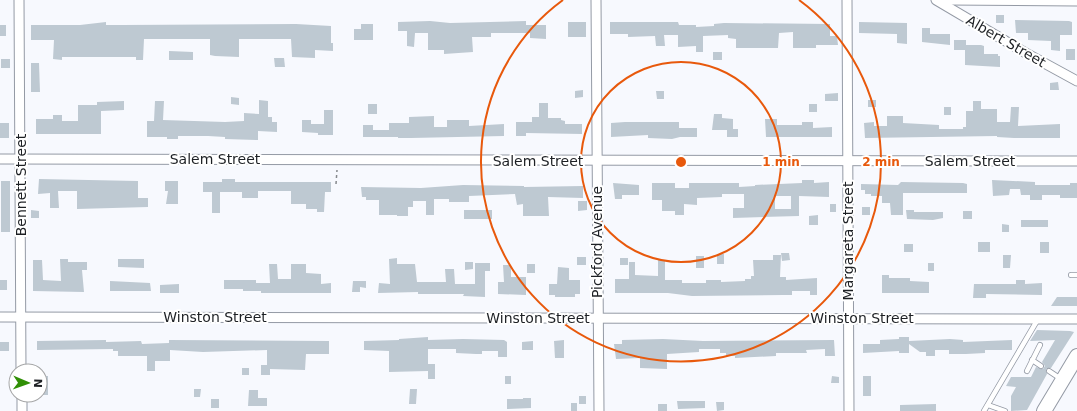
<svg xmlns="http://www.w3.org/2000/svg" width="1077" height="411" font-family="'DejaVu Sans',sans-serif">
<style>
.building{fill:#bec9d2;fill-rule:evenodd}
.lines{fill:none;stroke-linecap:round;stroke-linejoin:round}
.lane-casing{stroke:#949aa5;stroke-width:6}
.street-casing{stroke:#949aa5;stroke-width:11}
.primary-casing{stroke:#949aa5;stroke-width:16}
.path{stroke:#86898d;stroke-width:1.5;stroke-dasharray:3 3;stroke-linecap:butt}
.lane{stroke:#fff;stroke-width:4.5}
.street{stroke:#fff;stroke-width:9}
.primary{stroke:#fff;stroke-width:14}
.ring{fill:none;stroke:#e8590c;stroke-width:2}
.labels{text-anchor:middle;stroke-width:4;stroke-linejoin:round;paint-order:stroke}
.street-label{font-size:14px;fill:#1d2024;stroke:#fff}
.centre{fill:#e8590c;stroke:#fff;stroke-width:2}
.ring-label{font-size:12px;text-anchor:middle;font-weight:bold;fill:#e8590c;stroke:#fff;stroke-width:4;stroke-linejoin:round;paint-order:stroke}
</style>
<rect width="100%" height="100%" fill="#f7f9fe"/>
<!-- building -->
<g class="building">
<rect x="996" y="15" width="8" height="8"/>
<path d="M1015 20 1069 21 1072 22V35H1060V51L1051 50V41L1028 40V33H1016Z"/>
<path d="M430 21 450 23 526 21V25H546V39L530 38V33H491V37H472L473 52 444 54V50H428V33H415L414 47 407 46V31H398V22Z"/>
<path d="M106 22V25H122L296 24 331 26V43H333V51L315 50V58L292 57 291 39H239V57L215 56 210 55V39H144L143 60H136V57H62V60L53 59 54 40H31V25H80Z"/>
<rect x="568" y="22" width="18" height="15"/>
<path d="M610 22H678L679 25H696V27L714 26V24L724 23 830 24V36H837L838 45H816V48H793V32L779 33 778 48H736V39L728 38V35L703 36V52H696V46L678 47V35H664L665 46H656L655 36 628 37V34H610Z"/>
<path d="M859 22 907 23V44L897 43V34L859 33Z"/>
<path d="M361 24H373V40H354V29H361Z"/>
<rect x="0" y="25" width="6" height="11"/>
<path d="M922 28H930V34H950V45L922 42Z"/>
<path d="M954 40H966V45H981L984 46V54H998V56H1000V67L965 65V50H954Z"/>
<rect x="1066" y="49" width="9" height="11"/>
<path d="M169 51 193 52V60H169Z"/>
<rect x="713" y="52" width="9" height="8"/>
<path d="M274 58H284L285 67H275Z"/>
<rect x="1" y="59" width="9" height="9"/>
<path d="M31 63H39L40 92H31Z"/>
<path d="M1058 82 1059 90H1050V83Z"/>
<path d="M583 90V97L575 98V91Z"/>
<path d="M656 91H664V99H657Z"/>
<path d="M838 93V101H825V94Z"/>
<path d="M231 97 239 98V105L231 104Z"/>
<path d="M259 100 268 101V117H272V122H277V132L258 131V140L225 139V137L208 136H178V139H167V137H147V121H154L155 101H164L163 120 225 122 244 121V113L259 114Z"/>
<rect x="868" y="100" width="8" height="7"/>
<path d="M124 101V110L101 111V134H36V119H53V115H62V121H78V105H97V102Z"/>
<path d="M973 101H981V109H997V122H1010L1011 107H1019L1018 126 1060 124V138H1014L997 137V136L865 138 864 123 874 122V126H887V116H903V123L939 125V129H963V127H966V111H973Z"/>
<path d="M539 103H548V118H561V120L565 121V124H582V134L526 133V136H516V122H532V117H539Z"/>
<rect x="368" y="104" width="9" height="10"/>
<rect x="809" y="104" width="8" height="8"/>
<rect x="944" y="107" width="7" height="8"/>
<path d="M324 110H333V135H318V133L302 132V120H311V124H324Z"/>
<path d="M714 114H722V118L733 119V129H738V137H727V130H712Z"/>
<path d="M434 116V127H447V120H469V126L504 124V136L411 138H398V137H363V125H373V130H389V123H409V117Z"/>
<path d="M765 119H777V125H802V122H813V128L832 127V137H766Z"/>
<path d="M625 122H679V128H697V137H680L672 139 648 138V135L611 137V123Z"/>
<rect x="0" y="123" width="9" height="15"/>
<path d="M39 179 138 181V198H148V207L77 209V191H58L59 208H50V193L38 194Z"/>
<path d="M222 179H235V182H331V192H325L324 212H317V209H306V204H291V191H258V198H242V192H220V213H212V192H203V182H222Z"/>
<path d="M802 180H814V183L829 182V197L799 196V216L733 218V208H744V194H722V197L697 198V205L684 204V215H675V211H662V200H652V183H675V188H689V183H739V187L755 186V185L802 183ZM775 196H791V209H775Z"/>
<path d="M992 180 1035 182V185H1070V183H1077V198H1060V195H1042V200H1030V195H1021L1020 189H1010L1009 195 993 196Z"/>
<rect x="1" y="181" width="9" height="51"/>
<path d="M165 181H178V204H166L168 191H165Z"/>
<path d="M901 182 963 183 967 184V193H903V215H891L890 203H882V196H871V194H865V190H861V184L898 185Z"/>
<path d="M613 183 639 185V195H622V199H615Z"/>
<path d="M463 185 524 186V187L583 186V198L548 197 549 216H523V204L517 205 515 194 469 196V202H449V199H434V215H426V201H413V207H408V216H397V215H379V200H366V197H362L361 187 421 188Z"/>
<path d="M578 201H587V210L578 211Z"/>
<rect x="830" y="204" width="6" height="8"/>
<rect x="862" y="207" width="8" height="8"/>
<path d="M31 210 39 211V218H31Z"/>
<rect x="464" y="210" width="28" height="9"/>
<path d="M906 210H914V212H943V218L933 220 907 219Z"/>
<rect x="963" y="211" width="9" height="8"/>
<path d="M818 215V225H809V216Z"/>
<rect x="1021" y="220" width="27" height="7"/>
<path d="M1002 224 1009 225V232H1002Z"/>
<rect x="978" y="242" width="12" height="10"/>
<rect x="1040" y="242" width="9" height="11"/>
<rect x="904" y="244" width="9" height="8"/>
<path d="M781 253H789L790 260 782 261Z"/>
<rect x="717" y="254" width="7" height="10"/>
<path d="M773 255H781L780 277H786V280L817 278V295H810V291H792V295H783L692 296 668 293H615V279H629V262H635V275L658 276V260H665V280H682V283H706V280H721V282L745 281V279H751V276H754L753 260H773Z"/>
<path d="M1003 255H1011L1010 268H1003Z"/>
<rect x="696" y="256" width="8" height="12"/>
<rect x="577" y="257" width="9" height="8"/>
<path d="M397 258V264H415L417 282H446L445 269H454L455 284H475V263H490V271H485V297L463 296 464 294H418V292L378 293 379 283 390 284 389 259Z"/>
<rect x="620" y="258" width="8" height="7"/>
<path d="M60 259H68V262H87V270H82L84 292 33 291V260H42L43 280 61 281Z"/>
<path d="M118 259H144V268L118 267Z"/>
<path d="M465 262H473V269L465 270Z"/>
<rect x="928" y="263" width="6" height="8"/>
<path d="M269 264H277L278 279H291V264H306V273L321 274V284L331 283V293H261V291H243V289H224V280H256V283H270Z"/>
<rect x="527" y="264" width="8" height="9"/>
<path d="M503 265H511V277H526V295L498 294V282H504Z"/>
<path d="M558 267 569 268V280H580V294H575V297H555V295H549V284H557Z"/>
<path d="M882 275H889V278H910V281L929 282V293H882Z"/>
<rect x="0" y="280" width="7" height="10"/>
<path d="M1016 280H1025V284L1042 283V295L986 294V298H973L974 284H1016Z"/>
<path d="M110 281 150 283 151 291H110Z"/>
<path d="M353 281H366V288L360 287V292H352Z"/>
<path d="M179 284V293H160V285Z"/>
<path d="M1057 297H1077V306H1051Z"/>
<path d="M1037 330 1070 331 1074 332 1051 368 1046 369 1047 374 1027 410 1011 411V396L1016 387 1006 386 1011 377H1031L1036 367 1043 369 1045 366 1042 362 1055 340 1030 341Z"/>
<path d="M428 337V340L463 339 504 340 507 342V357H498V351H482V354H476L456 353V349H428V364H435V379H428V371L389 372V351L364 350V341L399 340V339Z"/>
<path d="M899 337H909V341L950 339 963 340V342L1012 340V350H985V353L966 354H949V350H935V356H926V352H920L909 344V353H899V351L863 353V344H880V340L899 339Z"/>
<path d="M663 339 703 341 834 340 835 356H825V349L806 350 807 353H776V356L735 358V356H726V353H720V349H699V352L667 354V369L640 368V358L616 359 614 344H622V340Z"/>
<path d="M106 340V342L141 341 142 344 169 343V340L329 341V354H306L305 370 270 369V375H261V365H267V350L203 352 170 350V361H155V371H147V356H118V351H113V349L37 350V341Z"/>
<path d="M564 340V358H555L554 341Z"/>
<path d="M533 341V350H522V342Z"/>
<rect x="0" y="342" width="9" height="9"/>
<rect x="242" y="368" width="7" height="7"/>
<rect x="40" y="376" width="8" height="19"/>
<rect x="505" y="376" width="6" height="8"/>
<path d="M832 376 839 377V383H831Z"/>
<rect x="863" y="376" width="8" height="20"/>
<path d="M194 389H201L200 397H194Z"/>
<path d="M410 389H417L416 404H409Z"/>
<path d="M249 390H258V398H267V406H248Z"/>
<rect x="579" y="396" width="7" height="8"/>
<path d="M523 398H531V408L507 409V399H523Z"/>
<rect x="211" y="399" width="8" height="9"/>
<path d="M677 401H705V408L678 409Z"/>
<path d="M716 402H724V410L717 411Z"/>
<rect x="571" y="403" width="6" height="8"/>
<rect x="658" y="404" width="9" height="7"/>
<path d="M936 404V411H900V405Z"/>
</g>
<g class="lines">
<defs>
<g id="lane">
<path d="M1071 275H1077"/>
<path d="M1032 360 1041 366"/>
<path d="M1027 371 1040 345"/>
<path d="M1049 371 1061 379"/>
<path d="M988 405 1005 411"/>
<path d="M984 411 1038 319"/>
</g>
<g id="street">
<path d="M19 0 21 371"/>
<path d="M596 0 599 411"/>
<path d="M847 0 849 411"/>
<path d="M936 0 1024 52 1077 81"/>
<path d="M947 0 1077 1"/>
<path d="M0 159 1077 161"/>
<path d="M0 317 1077 319"/>
<path d="M22 395V411"/>
</g>
<path id="primary" d="M1044 411 1077 356"/>
</defs>
<!-- lane casing -->
<use href="#lane" class="lane-casing"/>
<!-- street casing -->
<use href="#street" class="street-casing"/>
<!-- primary casing -->
<use href="#primary" class="primary-casing"/>
<!-- path -->
<path class="path" d="M336 184 337 170"/>
<!-- lane -->
<use href="#lane" class="lane"/>
<!-- street -->
<use href="#street" class="street"/>
<!-- primary -->
<use href="#primary" class="primary"/>
</g>
<!-- distance rings -->
<g class="ring">
<circle cx="681" cy="162" r="100"/>
<path d="M799 0A200 200 0 1 1 563 0"/>
</g>
<g class="labels">
<!-- street labels -->
<g class="street-label">
<text transform="translate(1006 41) rotate(30)" y="5">Albert Street</text>
<text x="215" y="164">Salem Street</text>
<text x="538" y="166">Salem Street</text>
<text x="970" y="166">Salem Street</text>
<text transform="translate(21 185) rotate(-90)" y="5">Bennett Street</text>
<text transform="translate(848 241) rotate(-90)" y="5">Margareta Street</text>
<text transform="translate(597 242) rotate(-90)" y="5">Pickford Avenue</text>
<text x="215" y="322">Winston Street</text>
<text x="538" y="323">Winston Street</text>
<text x="862" y="323">Winston Street</text>
</g>
</g>
<circle cx="681" cy="162" r="6" class="centre"/>
<g class="ring-label">
<text x="781" y="166">1 min</text>
<text x="881" y="166">2 min</text>
</g>
<!-- north arrow -->
<g transform="translate(28 383) rotate(92)"><circle r="19" fill="#ffffff" stroke="#a5a6a7"/>
<path d="M0-3L7 15L0 10L-7 15Z" fill="#308f05"/>
<text y="-6" font-size="11" font-weight="bold" text-anchor="middle" fill="#1d2024">N</text>
</g>
</svg>
